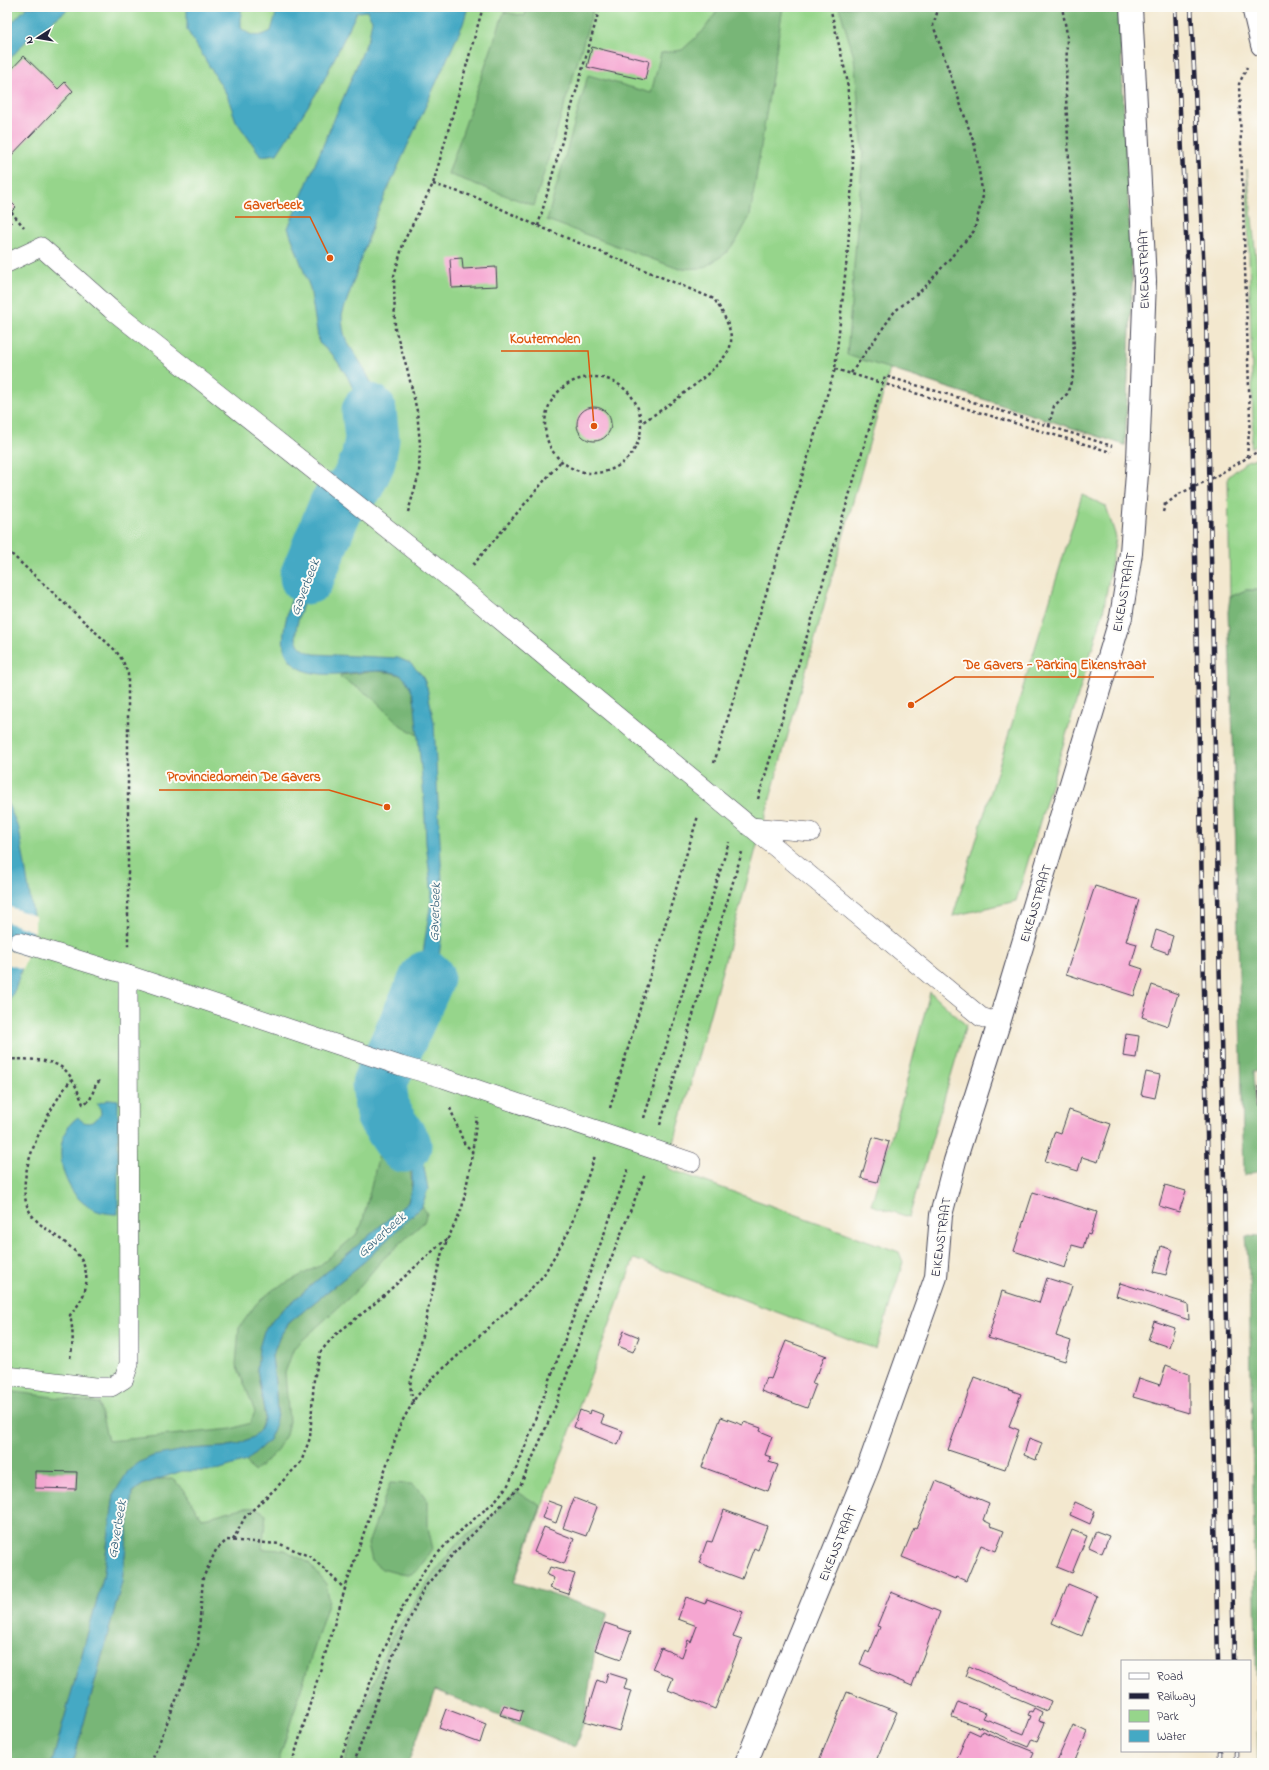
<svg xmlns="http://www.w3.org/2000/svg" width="1269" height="1770" font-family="'Indie Flower',sans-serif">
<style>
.green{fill:#96d58b;stroke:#5c7c63}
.forest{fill:#78b677;stroke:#4d6c59}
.water{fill:#44a9c4;stroke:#336680}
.pier{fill:#f3e8cf}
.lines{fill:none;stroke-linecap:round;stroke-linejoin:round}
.river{stroke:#44a9c4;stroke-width:55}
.building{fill:#f5a6d1}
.lane-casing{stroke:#414051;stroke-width:20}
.street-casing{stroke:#414051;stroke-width:24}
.path{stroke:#414051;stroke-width:2.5;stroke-dasharray:3 3;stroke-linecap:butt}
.lane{stroke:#fff;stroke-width:19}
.street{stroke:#fff;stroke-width:22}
.rail-casing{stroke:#22223b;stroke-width:4.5}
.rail{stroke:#fdfcf7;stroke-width:3;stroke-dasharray:9;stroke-linecap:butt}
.labels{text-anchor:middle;stroke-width:4;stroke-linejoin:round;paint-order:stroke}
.street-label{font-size:13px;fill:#22223b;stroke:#fdfcf7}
.water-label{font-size:14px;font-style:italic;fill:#315f79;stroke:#fdfcf7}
.leader{fill:none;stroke:#de560e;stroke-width:1.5}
.callout-dot{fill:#de560e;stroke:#fdfcf7;stroke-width:1.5}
.callout-label{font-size:14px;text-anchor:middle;font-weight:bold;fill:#de560e;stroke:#fdfcf7;stroke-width:4;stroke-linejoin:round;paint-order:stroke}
</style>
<rect width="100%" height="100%" fill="#fdfcf7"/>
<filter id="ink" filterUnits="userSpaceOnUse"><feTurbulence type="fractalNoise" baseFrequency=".025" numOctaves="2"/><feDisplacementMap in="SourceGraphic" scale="8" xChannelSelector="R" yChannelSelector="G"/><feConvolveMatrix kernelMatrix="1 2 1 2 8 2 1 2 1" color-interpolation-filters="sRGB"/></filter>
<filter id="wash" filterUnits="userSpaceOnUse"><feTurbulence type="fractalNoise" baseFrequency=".012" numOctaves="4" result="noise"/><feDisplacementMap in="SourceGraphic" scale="16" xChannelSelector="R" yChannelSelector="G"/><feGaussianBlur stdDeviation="0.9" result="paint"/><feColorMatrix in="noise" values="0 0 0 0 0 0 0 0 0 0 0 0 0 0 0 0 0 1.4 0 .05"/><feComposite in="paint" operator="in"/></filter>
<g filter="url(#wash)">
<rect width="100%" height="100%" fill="#f3e8cf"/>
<!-- green -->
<g class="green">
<path d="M7 7H1118L1132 281 1125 445 890 369 667 1168 899 1252 903 1262 876 1349 634 1259 514 1582 434 1690 408 1763H7Z"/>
<path d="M1247 169 1262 318V439L1251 448 1253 421Z"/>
<path d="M1262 456V590H1246L1230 597 1228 477 1247 461Z"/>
<path d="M1082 495 1106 506 1116 537 1103 613 1016 901 953 916Z"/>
<path d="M930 992 966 1025 909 1217 871 1205 902 1100Z"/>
</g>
<!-- forest -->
<g class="forest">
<path d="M527 7H594L534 206 448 174 504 12 525 16Z"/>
<path d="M720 7H783L750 216 737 240 725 254 703 268 679 269 547 220 588 75 651 93 661 53 682 50 703 31Z"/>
<path d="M839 7H1119L1132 281 1125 445 847 355 863 151 854 57Z"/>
<path d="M1246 590H1262V1071L1253 1072 1255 1107H1262V1169L1244 1176 1233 738 1228 612 1230 597Z"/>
<path d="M376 671C384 672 392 672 400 675 416 682 417 721 419 736L400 725 372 697 340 677V675Z"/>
<path d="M390 1140C409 1165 416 1171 408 1202L278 1314 264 1331 257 1369 265 1417 260 1430 253 1437 239 1444 224 1447 189 1449 114 1494 103 1578 52 1763H7V1391L99 1403 108 1441 232 1429 250 1423 255 1412 248 1393 236 1365 239 1328 256 1304 274 1289 319 1266 356 1235 362 1224 380 1150Z"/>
<path d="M422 1206 427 1213 424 1222 383 1259 353 1294 294 1348 285 1373 289 1421 286 1435 275 1453 254 1472 246 1461 269 1440 277 1413 276 1393 272 1356 280 1336 289 1323 365 1261Z"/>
<path d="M1246 1236 1262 1237V1763H1258L1249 1272Z"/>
<path d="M160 1479H172L183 1488 201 1518C216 1517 241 1505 255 1508 259 1509 263 1512 266 1514L262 1549 285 1550 309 1563 326 1584 329 1600 278 1763H73L122 1582 132 1492 144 1484Z"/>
<path d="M390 1483 411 1484 419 1489 428 1501V1527L433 1549 417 1571 409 1575 400 1574 382 1569 372 1561 368 1544Z"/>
<path d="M516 1491 541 1506 514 1582 608 1613 595 1650 584 1721 575 1747 435 1690 408 1763H344L360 1715 391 1639 431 1577 459 1541 487 1521Z"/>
</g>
<!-- water -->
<g class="water">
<path d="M27 7H71L25 42 7 62V28Z"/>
<path d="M187 7H242L241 12V28C252 37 258 38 271 31L278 7H468L463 24 376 215 342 315C343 343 349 343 362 365 389 412 386 445 371 495L349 478 351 450 359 420 355 393 347 376 333 355 319 343 310 288 288 228 369 37 372 20 367 11 357 12 321 86 277 154 261 156 236 121 227 95 187 30Z"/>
<path d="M331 502 342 511C332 535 293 616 296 637 297 647 305 651 314 654L398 658 410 663 422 675 427 687 434 723 443 901 441 941 437 973 405 1050 387 1045 412 997 421 966 432 894 426 843 424 798 414 697C411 690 408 681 402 676 377 660 315 690 291 661 288 657 285 653 284 648 278 615 317 535 331 502Z"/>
<path d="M7 802 19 829 33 915V930L16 987 7 1006Z"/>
<path d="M372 1071 393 1081 391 1096 394 1114 424 1167 428 1189 422 1206 365 1261 289 1323 280 1336 272 1356 276 1393 277 1413 274 1429 269 1440 246 1461 214 1471H182L144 1484 132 1492 122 1582 73 1763H52L103 1578 114 1494 128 1471 140 1462 153 1456 189 1449 224 1447 239 1444 253 1437 260 1430 265 1417 257 1369 259 1348 264 1331 278 1314 408 1202 412 1186V1172L403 1156 376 1124 371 1104 369 1085Z"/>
<path d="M110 1099 118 1100V1214C107 1214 95 1212 86 1205 60 1187 49 1137 78 1117 86 1127 94 1123 101 1114L100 1107 97 1104Z"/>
</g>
<!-- pier -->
<g class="pier">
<path d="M347 477 357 484 372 496 370 497 356 486 348 480Z"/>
<path d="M7 906 35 916V932L7 922Z"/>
<path d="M7 949 27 956 23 969 7 964Z"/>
</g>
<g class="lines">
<!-- river -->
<g class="river">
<path d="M307 577 336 506 357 484 368 461 372 439 369 411"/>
<path d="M404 1145 383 1114 379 1084 427 978"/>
</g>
</g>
<g id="blocks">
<!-- building -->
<g class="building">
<path d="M592 47 649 61 645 80 587 67Z"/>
<path d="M24 56 58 89 65 82 73 91 7 160V74Z"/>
<path d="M7 198 16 207 7 216Z"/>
<path d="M7 218 12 223 7 229Z"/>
<path d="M462 258 463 269 496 267 497 286 452 288 450 259Z"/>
<circle cx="594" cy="424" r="17"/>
<path d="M1095 886 1139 900 1126 941 1137 944 1131 965 1143 969 1134 996 1066 974Z"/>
<path d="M1156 930 1173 936 1168 953 1151 947Z"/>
<path d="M1152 985 1178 994 1168 1026 1142 1017Z"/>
<path d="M1126 1034 1139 1036 1136 1058 1123 1056Z"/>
<path d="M1146 1072 1160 1075 1155 1098 1141 1095Z"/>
<path d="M1258 1086H1262V1106H1260Z"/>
<path d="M1069 1110 1111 1124 1098 1162 1082 1157 1078 1171 1045 1161 1055 1131 1061 1133Z"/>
<path d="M873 1137 889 1142 877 1182 861 1178Z"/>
<path d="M1165 1185 1186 1191 1179 1212 1159 1206Z"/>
<path d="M1033 1192 1097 1212 1090 1235 1087 1234 1083 1248 1072 1245 1065 1268 1014 1251Z"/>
<path d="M1161 1246 1173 1250 1166 1275 1154 1272Z"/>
<path d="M1047 1278 1072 1286 1056 1336 1071 1341 1065 1361 988 1338 1002 1291 1039 1303Z"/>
<path d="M1120 1283 1188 1304 1189 1320 1116 1296Z"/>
<path d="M1154 1321 1175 1328 1169 1347 1148 1340Z"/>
<path d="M624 1331 639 1337 633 1352 618 1346Z"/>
<path d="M786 1341 827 1356 824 1357 818 1373 817 1372 812 1383 816 1384 807 1408 761 1391 766 1377 771 1379Z"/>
<path d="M1166 1365 1189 1374V1413L1133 1397 1139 1378 1160 1385Z"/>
<path d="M974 1377 1021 1394 1009 1426 1019 1430 1005 1469 948 1450Z"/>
<path d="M580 1410 590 1414 591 1410 604 1415 601 1423 623 1431 618 1445 574 1427Z"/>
<path d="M721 1417 743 1425 744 1422 761 1428 760 1431 772 1436 765 1455 771 1457 769 1462 778 1465 768 1491 702 1467Z"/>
<path d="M1029 1438 1042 1443 1036 1460 1024 1455Z"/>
<path d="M35 1471 77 1472 76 1489 35 1488Z"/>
<path d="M936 1481 989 1503 983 1520 991 1524 990 1526 1004 1531 996 1551 981 1545 966 1581 957 1577 955 1579 902 1557 914 1528 916 1529Z"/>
<path d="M574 1498 597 1507 586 1536 563 1528Z"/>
<path d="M548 1501 562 1506 556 1523 542 1518Z"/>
<path d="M1075 1502 1095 1511 1090 1524 1070 1515Z"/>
<path d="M724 1510 767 1526 758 1550 754 1548 742 1579 699 1563 707 1541 712 1542Z"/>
<path d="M544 1527 574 1539 564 1564 534 1552Z"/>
<path d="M1072 1530 1087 1536 1072 1573 1057 1567Z"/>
<path d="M1096 1531 1109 1536 1102 1553 1089 1547Z"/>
<path d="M550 1567 575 1574 568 1594 550 1588 554 1578 547 1575Z"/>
<path d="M1068 1584 1097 1596 1082 1636 1052 1623Z"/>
<path d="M891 1592 940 1612 912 1686 860 1664 866 1651 869 1653 880 1627 877 1626Z"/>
<path d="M686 1597 705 1604 707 1599 743 1612 733 1637 742 1640 715 1709 668 1690 673 1678 652 1669 661 1648 682 1657 688 1640 691 1642 697 1626 678 1619Z"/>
<path d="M605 1623 631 1632 621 1659 595 1650Z"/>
<path d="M969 1666 1051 1701 1047 1711 965 1676Z"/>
<path d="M608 1673 627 1679 624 1689 631 1691 619 1731 584 1721 597 1680 605 1683Z"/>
<path d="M847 1692 897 1712 875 1763H818Z"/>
<path d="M958 1702 986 1713 983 1718 1024 1734 1031 1716 1028 1715 1030 1711 1032 1712 1034 1708 1042 1712 1039 1721 1045 1723 1037 1741 1032 1739 1028 1747 979 1726V1727L952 1717Z"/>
<path d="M504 1705 523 1711 520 1721 500 1715Z"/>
<path d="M446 1709 486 1724 480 1743 439 1728Z"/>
<path d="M1073 1725 1087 1732 1074 1763H1056Z"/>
<path d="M969 1730 980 1735 982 1731 1034 1752 1029 1763H955Z"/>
</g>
</g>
</g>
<g filter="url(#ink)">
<use href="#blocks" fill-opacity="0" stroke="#414051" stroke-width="1"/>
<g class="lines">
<defs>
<g id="lane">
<path d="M7 263 41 247 111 309 457 584 981 1017 999 1023"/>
<path d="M750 827 811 832"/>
<path d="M19 942 128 975 401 1066 443 1078 691 1162"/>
<path d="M7 1376 95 1387H111L124 1379 129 1364 128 975"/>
</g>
<g id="street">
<path d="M1253 7 1262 45"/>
<path d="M746 1763 869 1465 936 1277 941 1215 955 1161 999 1023 1121 617 1131 553 1138 460 1145 281 1131 7"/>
</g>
</defs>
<!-- lane casing -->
<use href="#lane" class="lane-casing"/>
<!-- street casing -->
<use href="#street" class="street-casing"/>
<!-- path -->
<g class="path">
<path d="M433 184 475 197 538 226 714 299C722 310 735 333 730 347 724 367 660 412 641 423"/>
<path d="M11 212 24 227"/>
<path d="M538 226 600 7"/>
<path d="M835 369 1111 452"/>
<path d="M851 373 895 311 924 288 974 231 983 196 975 146 933 25 939 7"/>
<circle cx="593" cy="425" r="48"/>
<path d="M1049 426 1054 406 1067 394 1074 373 1072 227 1066 96 1067 34 1062 7"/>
<path d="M1247 457 1250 420 1239 84 1247 67"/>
<path d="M1165 505 1179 494 1211 479 1262 449"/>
<path d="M408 512 419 474 420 444 417 411 407 368 395 329 394 276 404 241 433 184 483 7"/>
<path d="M1163 512 1165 505 1164 501"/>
<path d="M7 550 116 651 123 661 128 674V949"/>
<path d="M473 565 561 461"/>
<path d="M714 763 835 369 848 248 853 163 847 79 830 7"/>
<path d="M758 799 885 376 960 398 1112 446"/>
<path d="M7 1059C25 1060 50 1057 65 1070 73 1077 79 1094 83 1104L90 1100 96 1084 102 1079"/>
<path d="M450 1108 464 1143 472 1151"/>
<path d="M610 1108 698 816"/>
<path d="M644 1118 729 842"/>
<path d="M660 1125 742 852"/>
<path d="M70 1358C74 1343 73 1330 70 1315 81 1303 88 1290 86 1274 82 1239 33 1234 26 1202 17 1167 50 1106 71 1080"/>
<path d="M413 1402 410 1385 442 1252 462 1208 470 1168 477 1117"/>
<path d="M233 1540 245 1517 275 1489 301 1462 310 1438 314 1379 321 1351 335 1335 373 1305 444 1241 449 1239"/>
<path d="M151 1763 198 1645 203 1578 216 1550 227 1540 280 1544 311 1557 345 1589"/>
<path d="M292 1763 345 1589 400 1425 416 1397 435 1376 521 1299 543 1276 569 1231 595 1156"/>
<path d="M339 1763 354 1721 402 1608 428 1564 452 1538 495 1501 508 1485 519 1463 629 1167"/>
<path d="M354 1763 394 1653 424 1588 455 1552 520 1486 556 1405 588 1316 645 1174"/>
</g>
<!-- lane -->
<use href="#lane" class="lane"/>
<!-- street -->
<use href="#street" class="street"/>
<defs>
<g id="rail">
<path d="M1175 7 1190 317 1218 1661"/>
<path d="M1191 7 1206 316 1234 1661"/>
<path d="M1220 1751V1763"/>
<path d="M1236 1751V1763"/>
</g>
</defs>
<!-- rail casing -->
<use href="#rail" class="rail-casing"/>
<!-- rail -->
<use href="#rail" class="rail"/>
</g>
</g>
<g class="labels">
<!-- street labels -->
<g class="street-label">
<text transform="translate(1143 269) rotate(-91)" y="5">EIKENSTRAAT</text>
<text transform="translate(1123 592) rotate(-80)" y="5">EIKENSTRAAT</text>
<text transform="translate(1035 903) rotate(-73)" y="5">EIKENSTRAAT</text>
<text transform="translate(940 1237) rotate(-82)" y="5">EIKENSTRAAT</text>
<text transform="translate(837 1543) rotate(-68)" y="5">EIKENSTRAAT</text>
</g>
<!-- water labels -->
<g class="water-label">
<text transform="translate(304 587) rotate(-69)" y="5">Gaverbeek</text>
<text transform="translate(434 912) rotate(-88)" y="5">Gaverbeek</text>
<text transform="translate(381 1234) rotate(-42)" y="5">Gaverbeek</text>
<text transform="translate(116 1529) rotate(-80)" y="5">Gaverbeek</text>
</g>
</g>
<!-- callouts -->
<path class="leader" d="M330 258L310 217H235M594 426L588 351H501M911 705L955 677H1154M387 807L329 790H159"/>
<g class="callout-dot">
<circle cx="330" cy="258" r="4"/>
<circle cx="594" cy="426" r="4"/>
<circle cx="911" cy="705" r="4"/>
<circle cx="387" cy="807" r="4"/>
</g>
<g class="callout-label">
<text x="273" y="209">Gaverbeek</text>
<text x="545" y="343">Koutermolen</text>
<text x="1055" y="669">De Gavers - Parking Eikenstraat</text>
<text x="244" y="781">Provinciedomein De Gavers</text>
</g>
<!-- margin -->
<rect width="1269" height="1770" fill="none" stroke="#fdfcf7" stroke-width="24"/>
<!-- legend -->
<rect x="1121" y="1660" width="130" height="92" fill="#fdfcf7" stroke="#a5a5ac"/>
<rect x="1129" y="1673" width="20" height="6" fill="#ffffff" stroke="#a5a5ac"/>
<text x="1157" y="1680" font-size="12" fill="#22223b">Road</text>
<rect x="1129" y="1693" width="20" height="6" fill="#22223b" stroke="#a5a5ac"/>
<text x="1157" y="1700" font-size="12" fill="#22223b">Railway</text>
<rect x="1129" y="1710" width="20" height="12" fill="#96d58b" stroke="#a5a5ac"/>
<text x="1157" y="1720" font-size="12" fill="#22223b">Park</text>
<rect x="1129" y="1730" width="20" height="12" fill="#44a9c4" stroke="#a5a5ac"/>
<text x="1157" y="1740" font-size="12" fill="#22223b">Water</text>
<!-- north arrow -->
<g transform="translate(38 38) rotate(258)" stroke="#fdfcf7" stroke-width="3" paint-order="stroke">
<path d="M0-3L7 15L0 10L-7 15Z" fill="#22223b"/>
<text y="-6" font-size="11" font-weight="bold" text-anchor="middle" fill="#22223b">N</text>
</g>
</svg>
